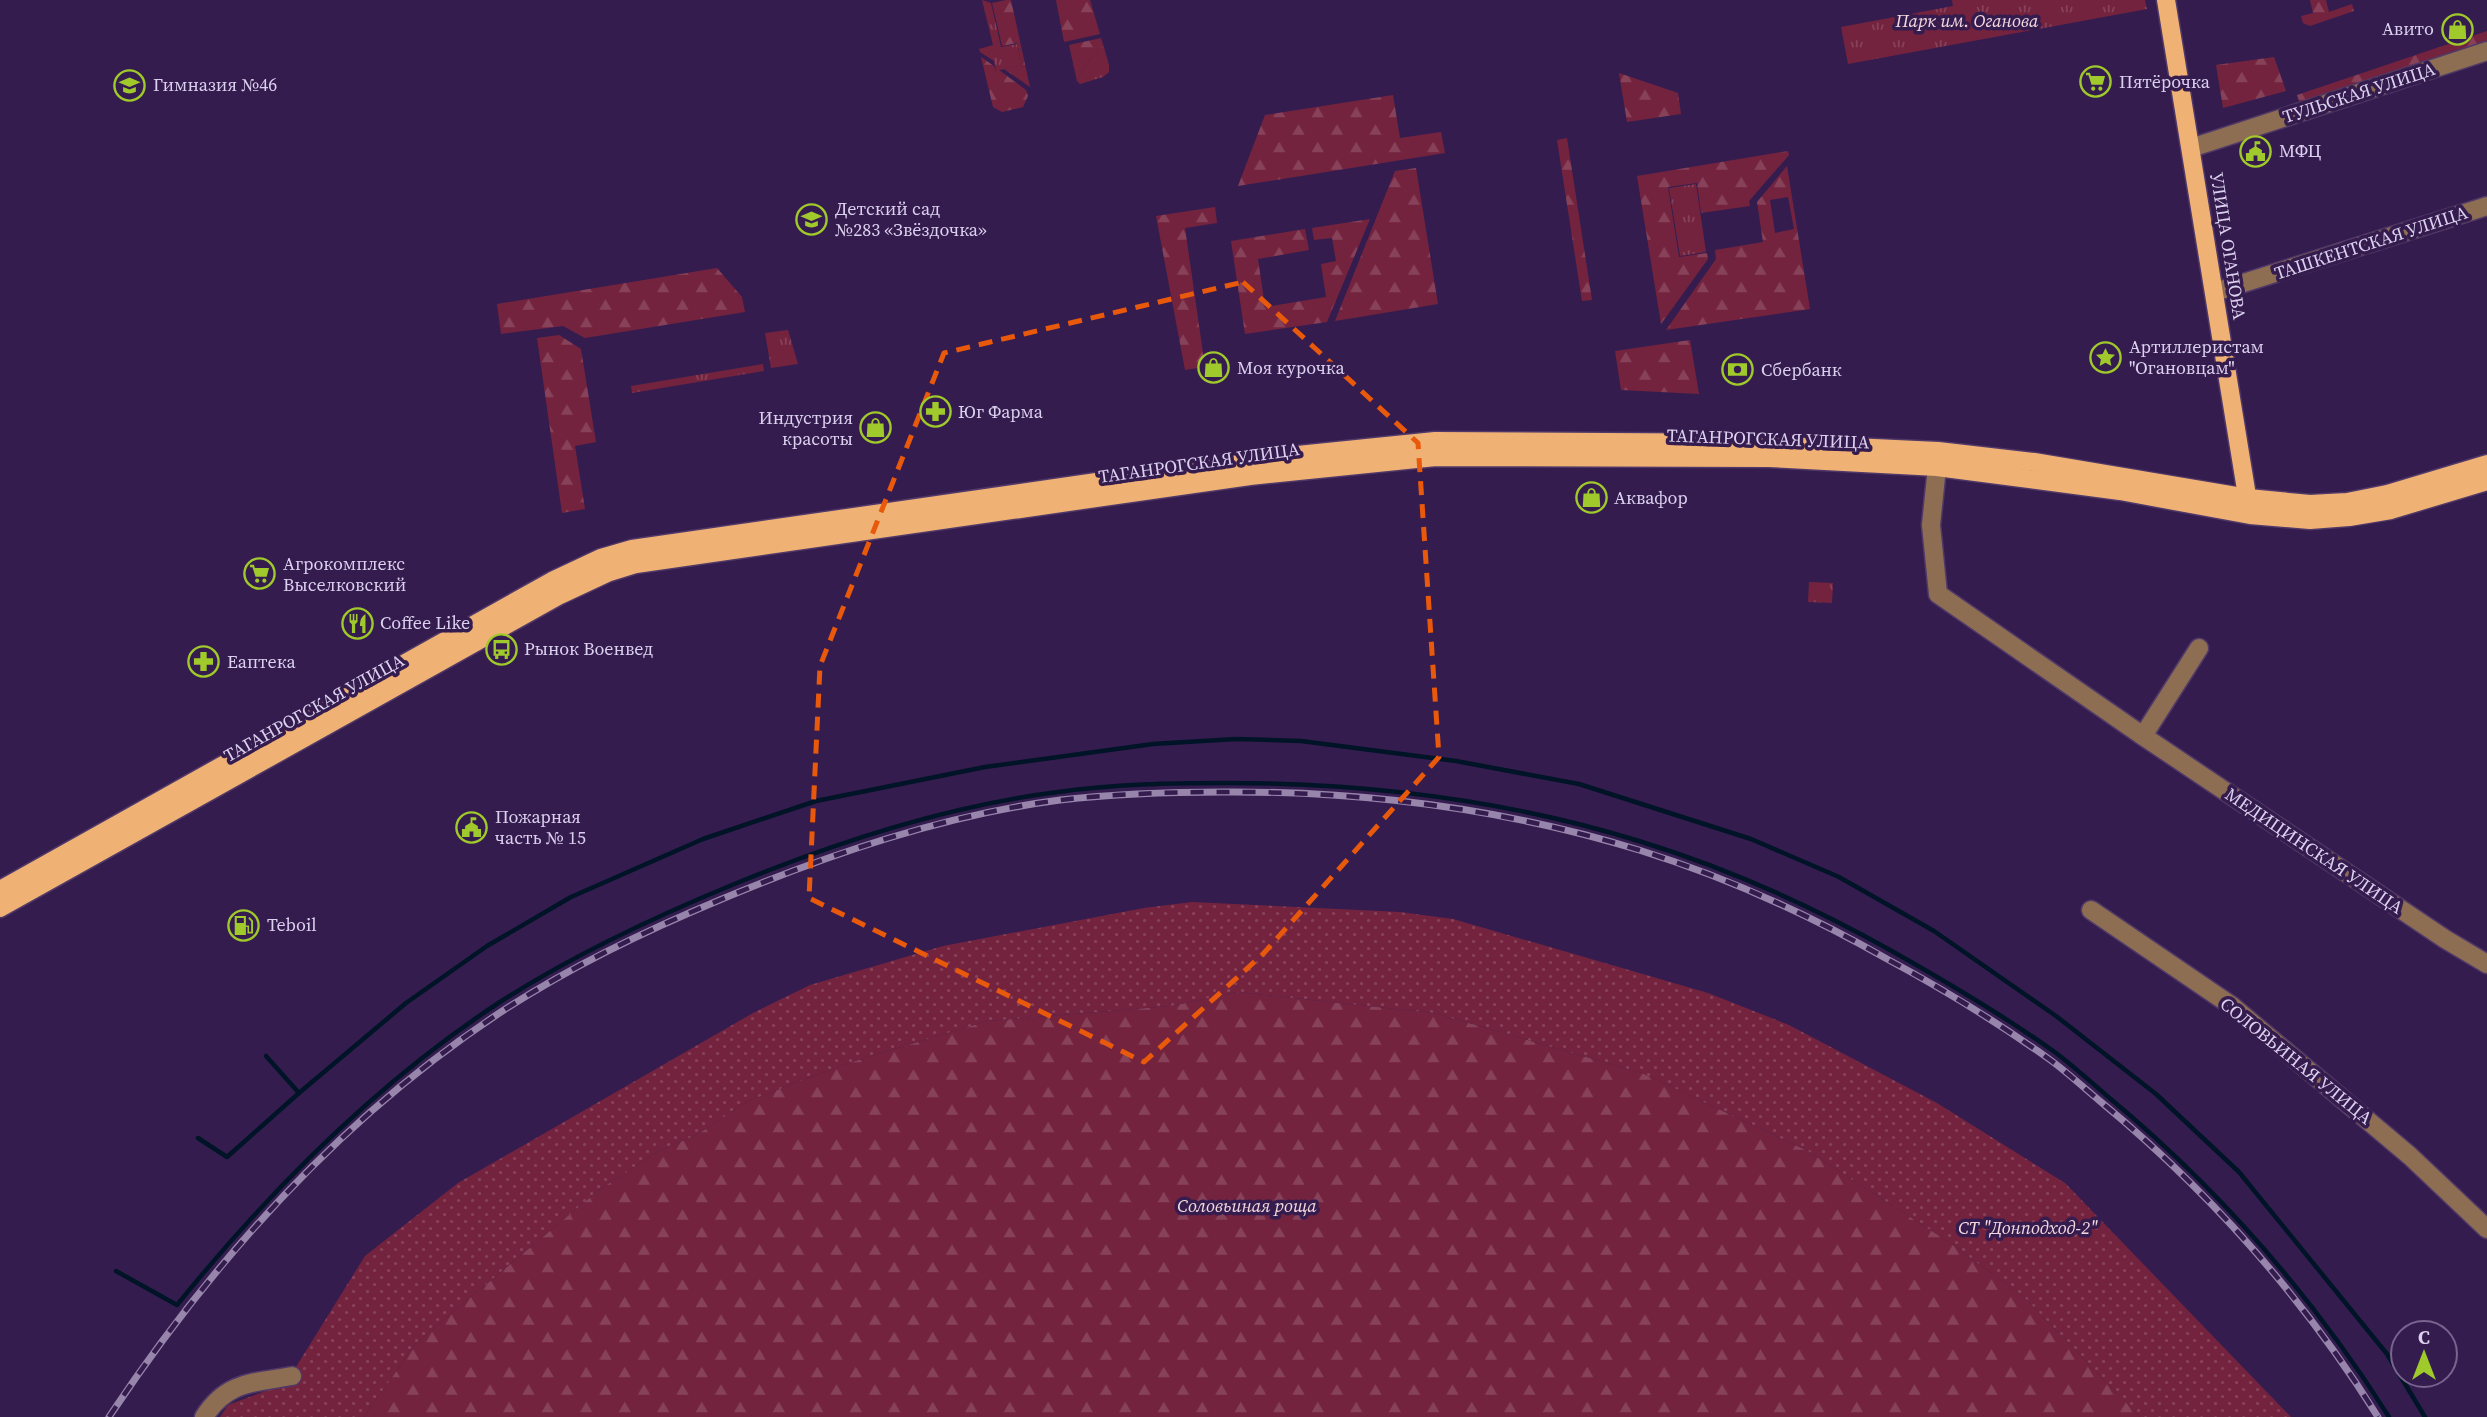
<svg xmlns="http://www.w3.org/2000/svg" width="2487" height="1417" font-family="'Source Serif 4',serif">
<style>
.grass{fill:url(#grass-tufts)}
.forest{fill:url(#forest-firs);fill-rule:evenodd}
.garden{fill:url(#garden-dots)}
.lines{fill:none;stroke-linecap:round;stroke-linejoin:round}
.stream{stroke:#001427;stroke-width:4.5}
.minor-casing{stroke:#503968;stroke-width:21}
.major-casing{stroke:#503968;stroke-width:21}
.minor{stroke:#8d6e52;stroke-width:18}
.major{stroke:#f0b175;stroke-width:18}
.rail-casing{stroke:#9785ac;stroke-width:7}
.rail{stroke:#351c4e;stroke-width:4.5;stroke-dasharray:13;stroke-linecap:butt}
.marked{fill:none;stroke:#e8590c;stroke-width:5;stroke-dasharray:14 9;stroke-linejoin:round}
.labels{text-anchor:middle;stroke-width:7;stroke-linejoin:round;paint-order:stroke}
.park-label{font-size:18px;font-style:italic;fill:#f4d9de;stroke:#351c4e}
.poi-label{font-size:18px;fill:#dcd0ef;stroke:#351c4e;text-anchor:start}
.street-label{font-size:18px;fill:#dcd0ef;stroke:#351c4e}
</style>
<defs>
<pattern id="grass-tufts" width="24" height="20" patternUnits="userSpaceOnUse" patternTransform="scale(1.75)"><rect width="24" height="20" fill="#74233e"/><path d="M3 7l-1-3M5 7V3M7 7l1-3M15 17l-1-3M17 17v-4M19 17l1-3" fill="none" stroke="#87425a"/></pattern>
<pattern id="forest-firs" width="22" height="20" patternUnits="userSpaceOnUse" patternTransform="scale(1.75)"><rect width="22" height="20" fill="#74233e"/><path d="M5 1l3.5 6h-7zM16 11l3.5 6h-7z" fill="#87425a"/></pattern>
<pattern id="garden-dots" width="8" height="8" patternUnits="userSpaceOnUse" patternTransform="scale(1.75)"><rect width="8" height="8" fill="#74233e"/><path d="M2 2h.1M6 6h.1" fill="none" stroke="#87425a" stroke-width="1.8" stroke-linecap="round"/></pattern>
</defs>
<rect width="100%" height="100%" fill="#351c4e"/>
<!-- grass -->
<g class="grass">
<path d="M982 0 991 3 1001 47 1017 44 1022 65 996 71 994 61 980 52 979 49 993 45Z"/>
<path d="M1952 0H2145L2147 9 1848 64 1841 27 1953 6Z"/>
<path d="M1103 44 1109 65V72L1103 77 1080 84 1077 81 1084 67Z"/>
<path d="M1696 184 1706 252 1680 256 1669 188Z"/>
<path d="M788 330 798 364 771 368 765 333Z"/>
<path d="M763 364 764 371 632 393 631 386Z"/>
<path d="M1809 582 1833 583 1832 603 1808 602Z"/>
</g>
<!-- forest -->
<g class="forest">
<path d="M1006 0H1011L1030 87 1004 69 1022 65 1017 43 1002 46 992 3Z"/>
<path d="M1056 0H1090L1100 34 1064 42Z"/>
<path d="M2310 0H2326L2329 12 2352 4 2354 11 2310 26 2303 23 2301 16 2313 13Z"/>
<path d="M2487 31V45L2301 108 2297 95Z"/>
<path d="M1101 38 1103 44 1084 67 1077 81 1069 45Z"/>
<path d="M981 57 994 66 996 71 999 70 1026 90 1028 96 1023 107 1002 112 993 107Z"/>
<path d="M2274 57 2286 91 2223 108 2216 65Z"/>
<path d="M1619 73 1678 93 1681 114 1627 122Z"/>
<path d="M1393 95 1400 138 1441 132 1445 153 1238 186 1265 115Z"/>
<path d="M1567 138 1592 300 1582 301 1557 140Z"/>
<path d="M1788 151 1789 155 1749 201 1750 206 1701 213 1697 183 1668 187 1679 257 1707 253 1708 259 1661 324 1637 176Z"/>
<path d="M1787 166 1810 309 1666 330 1716 259 1715 250 1763 242 1757 202ZM1788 197 1794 229 1775 233 1770 200Z"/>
<path d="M1416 168 1438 304 1335 321 1395 171Z"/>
<path d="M1215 207 1217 223 1185 228 1205 367 1185 370 1156 216Z"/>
<path d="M1370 219 1327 322 1245 334 1231 241 1305 229 1309 250 1258 259 1265 307 1326 297 1321 264 1336 261 1332 238 1314 240 1312 228Z"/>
<path d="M717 268 742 297 745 312 585 338 563 326 501 334 497 304Z"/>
<path d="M559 335 581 349 596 442 575 446 585 509 562 513 537 338Z"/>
<path d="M1690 340 1699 394 1621 390 1615 351Z"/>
<path d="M1237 992 1434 1013 1642 1073 1808 1151 1949 1242 2024 1297 2140 1417H364L416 1343 600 1189 659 1151 698 1134 748 1101 845 1064 987 1021 1171 1006Z"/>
</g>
<!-- garden -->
<path class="garden" d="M1192 902 1400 912 1453 919 1708 993 1789 1025 1937 1103 2065 1183 2291 1417H2140L2024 1297 1949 1242 1808 1151 1642 1073 1434 1013 1237 992 1171 1006 987 1021 845 1064 748 1101 698 1134 659 1151 600 1189 416 1343 364 1417H220L228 1405 286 1383 365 1256 458 1183 753 1013 810 985 943 946 1144 908Z"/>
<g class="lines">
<!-- stream -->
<g class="stream">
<path d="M266 1056 299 1093"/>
<path d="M198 1138 227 1157 299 1093 406 1003 487 946 571 897 703 839 816 801 985 767 1153 744 1236 739 1301 741 1456 761 1579 784 1751 839 1839 877 1934 931 2056 1016 2156 1094 2239 1172 2387 1354 2425 1417"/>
<path d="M116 1271 177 1305C270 1190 376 1083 500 1002 573 955 652 918 732 885 836 842 946 806 1058 792 1114 784 1171 783 1227 783 1366 783 1506 800 1639 841 1727 868 1810 905 1890 950 1947 982 2003 1015 2056 1053 2073 1066 2090 1081 2106 1095 2217 1187 2312 1295 2389 1417"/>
</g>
<defs>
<g id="minor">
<path d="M2191 148 2487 51"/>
<path d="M2215 292 2487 206"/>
<path d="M1937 467 1931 525 1938 594 2143 736 2445 939 2487 964"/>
<path d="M2143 736 2199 648"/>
<path d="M2091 910 2232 1006 2410 1156 2487 1229"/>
<path d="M204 1417C227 1381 253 1383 292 1376"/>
</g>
<g id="major">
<path d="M2166 0 2249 508"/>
<path d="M0 890 552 581 601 558 632 549 1248 460 1435 441 1769 443 1938 451 2034 462 2248 498 2310 504 2347 502 2387 494 2487 464"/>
<path d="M0 908 560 595 607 573 636 564 1250 476 1436 457 1769 458 1937 467 2120 491 2250 515 2310 520 2349 517 2391 510 2487 481"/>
</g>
</defs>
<!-- minor casing -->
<use href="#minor" class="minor-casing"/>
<!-- major casing -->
<use href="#major" class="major-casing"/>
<!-- minor -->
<use href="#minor" class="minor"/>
<!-- major -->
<use href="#major" class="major"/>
<defs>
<path id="rail" d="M109 1417C214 1259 345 1114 504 1010 572 966 647 930 722 899 830 854 944 815 1060 800 1114 794 1169 792 1223 792 1363 791 1505 809 1639 850 1726 877 1808 914 1887 959 1943 989 1997 1022 2049 1059 2067 1072 2084 1088 2101 1102 2210 1192 2303 1297 2378 1417"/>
</defs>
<!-- rail casing -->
<use href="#rail" class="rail-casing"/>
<!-- rail -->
<use href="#rail" class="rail"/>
</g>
<!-- marked area -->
<path class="marked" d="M1243 282 1418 443 1439 757 1263 954 1144 1062 809 898 820 666 944 353Z"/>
<!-- icons -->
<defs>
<symbol id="shop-ring" viewBox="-11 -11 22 22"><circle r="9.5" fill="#351c4e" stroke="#a0c92b" stroke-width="1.5"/><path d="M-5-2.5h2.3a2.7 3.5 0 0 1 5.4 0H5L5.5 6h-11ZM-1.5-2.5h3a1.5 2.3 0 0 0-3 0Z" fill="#a0c92b"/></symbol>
<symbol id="supermarket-ring" viewBox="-11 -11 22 22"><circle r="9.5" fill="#351c4e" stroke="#a0c92b" stroke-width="1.5"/><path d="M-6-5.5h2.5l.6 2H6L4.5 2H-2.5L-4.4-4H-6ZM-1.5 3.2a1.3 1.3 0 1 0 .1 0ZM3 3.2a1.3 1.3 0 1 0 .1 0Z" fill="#a0c92b"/></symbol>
<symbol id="school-ring" viewBox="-11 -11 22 22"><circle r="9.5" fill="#351c4e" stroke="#a0c92b" stroke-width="1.5"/><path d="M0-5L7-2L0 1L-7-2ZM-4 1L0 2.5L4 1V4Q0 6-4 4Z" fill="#a0c92b"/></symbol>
<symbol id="civic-ring" viewBox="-11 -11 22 22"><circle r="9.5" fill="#351c4e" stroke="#a0c92b" stroke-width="1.5"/><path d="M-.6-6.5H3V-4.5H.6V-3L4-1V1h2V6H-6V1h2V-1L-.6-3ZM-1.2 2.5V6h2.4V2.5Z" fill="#a0c92b"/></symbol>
<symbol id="sight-ring" viewBox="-11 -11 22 22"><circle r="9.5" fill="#351c4e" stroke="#a0c92b" stroke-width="1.5"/><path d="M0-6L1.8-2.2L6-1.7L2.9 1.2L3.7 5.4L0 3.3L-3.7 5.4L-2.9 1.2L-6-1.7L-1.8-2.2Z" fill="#a0c92b"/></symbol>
<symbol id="bank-ring" viewBox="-11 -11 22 22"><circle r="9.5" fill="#351c4e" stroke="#a0c92b" stroke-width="1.5"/><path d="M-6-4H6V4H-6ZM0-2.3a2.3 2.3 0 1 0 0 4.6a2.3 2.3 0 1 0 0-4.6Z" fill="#a0c92b"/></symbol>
<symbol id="pharmacy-ring" viewBox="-11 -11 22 22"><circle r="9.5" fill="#351c4e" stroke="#a0c92b" stroke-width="1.5"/><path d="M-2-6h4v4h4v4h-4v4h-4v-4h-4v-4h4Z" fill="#a0c92b"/></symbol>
<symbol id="restaurant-ring" viewBox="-11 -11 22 22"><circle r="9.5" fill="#351c4e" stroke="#a0c92b" stroke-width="1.5"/><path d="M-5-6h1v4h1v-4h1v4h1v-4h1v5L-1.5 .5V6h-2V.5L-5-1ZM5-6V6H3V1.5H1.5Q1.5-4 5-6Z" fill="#a0c92b"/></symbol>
<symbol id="bus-ring" viewBox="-11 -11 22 22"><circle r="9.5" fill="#351c4e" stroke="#a0c92b" stroke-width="1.5"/><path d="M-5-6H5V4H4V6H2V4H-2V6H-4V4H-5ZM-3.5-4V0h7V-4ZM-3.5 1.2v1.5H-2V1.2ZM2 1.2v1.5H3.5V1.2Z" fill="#a0c92b"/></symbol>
<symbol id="fuel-ring" viewBox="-11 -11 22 22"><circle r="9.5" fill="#351c4e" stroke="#a0c92b" stroke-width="1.5"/><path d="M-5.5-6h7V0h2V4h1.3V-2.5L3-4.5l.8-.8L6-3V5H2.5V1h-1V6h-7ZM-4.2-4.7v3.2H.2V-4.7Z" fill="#a0c92b"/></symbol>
</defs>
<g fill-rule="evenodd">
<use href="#shop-ring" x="2440" y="12" width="35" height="35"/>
<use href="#supermarket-ring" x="2078" y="64" width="35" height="35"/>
<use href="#school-ring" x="112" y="68" width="35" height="35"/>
<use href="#civic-ring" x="2238" y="134" width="35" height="35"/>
<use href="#school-ring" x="794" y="202" width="35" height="35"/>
<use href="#sight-ring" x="2088" y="340" width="35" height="35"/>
<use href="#shop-ring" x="1196" y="350" width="35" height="35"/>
<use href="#bank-ring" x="1720" y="352" width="35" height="35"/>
<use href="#pharmacy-ring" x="918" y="394" width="35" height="35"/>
<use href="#shop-ring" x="858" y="410" width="35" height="35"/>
<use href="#shop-ring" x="1574" y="480" width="35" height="35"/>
<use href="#supermarket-ring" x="242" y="556" width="35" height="35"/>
<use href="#restaurant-ring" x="340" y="606" width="35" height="35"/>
<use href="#bus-ring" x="484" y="632" width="35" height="35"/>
<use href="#pharmacy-ring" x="186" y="644" width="35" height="35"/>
<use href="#civic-ring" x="454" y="810" width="35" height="35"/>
<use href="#fuel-ring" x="226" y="908" width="35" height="35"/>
</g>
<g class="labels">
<!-- park labels -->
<g class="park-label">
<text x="1967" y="27">Парк им. Оганова</text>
<text x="1247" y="1212">Соловьиная роща</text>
<text x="2028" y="1234">СТ "Донподход-2"</text>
</g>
<!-- poi labels -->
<g class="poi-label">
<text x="2434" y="35" text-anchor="end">Авито</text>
<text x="2119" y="88">Пятёрочка</text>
<text x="153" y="91">Гимназия №46</text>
<text x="2279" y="157">МФЦ</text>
<text x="835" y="215">Детский сад<tspan x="835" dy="21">№283 «Звёздочка»</tspan></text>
<text x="2129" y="353">Артиллеристам<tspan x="2129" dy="21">"Огановцам"</tspan></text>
<text x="1237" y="374">Моя курочка</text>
<text x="1761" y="376">Сбербанк</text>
<text x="958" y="418">Юг Фарма</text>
<text x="853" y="424" text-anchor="end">Индустрия<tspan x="853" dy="21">красоты</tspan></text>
<text x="1614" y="504">Аквафор</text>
<text x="283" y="570">Агрокомплекс<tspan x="283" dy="21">Выселковский</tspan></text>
<text x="380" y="629">Coffee Like</text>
<text x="524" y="655">Рынок Военвед</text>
<text x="227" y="668">Еаптека</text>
<text x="495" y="823">Пожарная<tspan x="495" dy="21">часть № 15</tspan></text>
<text x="267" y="931">Teboil</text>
</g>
<!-- street labels -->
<g class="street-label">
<text transform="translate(2359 93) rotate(-18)" y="6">ТУЛЬСКАЯ УЛИЦА</text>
<text transform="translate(2371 243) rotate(-18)" y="6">ТАШКЕНТСКАЯ УЛИЦА</text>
<text transform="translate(2228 246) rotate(81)" y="6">УЛИЦА ОГАНОВА</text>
<text transform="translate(1768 439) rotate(2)" y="6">ТАГАНРОГСКАЯ УЛИЦА</text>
<text transform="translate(1199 463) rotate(-8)" y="6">ТАГАНРОГСКАЯ УЛИЦА</text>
<text transform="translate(314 708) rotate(-29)" y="6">ТАГАНРОГСКАЯ УЛИЦА</text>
<text transform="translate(2314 851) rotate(34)" y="6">МЕДИЦИНСКАЯ УЛИЦА</text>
<text transform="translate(2296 1061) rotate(39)" y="6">СОЛОВЬИНАЯ УЛИЦА</text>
</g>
</g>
<!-- north arrow -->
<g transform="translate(2424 1354)"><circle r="33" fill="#351c4e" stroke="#78648e" stroke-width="2"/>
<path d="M0-5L12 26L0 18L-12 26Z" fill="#a0c92b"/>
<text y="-10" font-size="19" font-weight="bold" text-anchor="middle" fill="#dcd0ef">С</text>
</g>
</svg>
